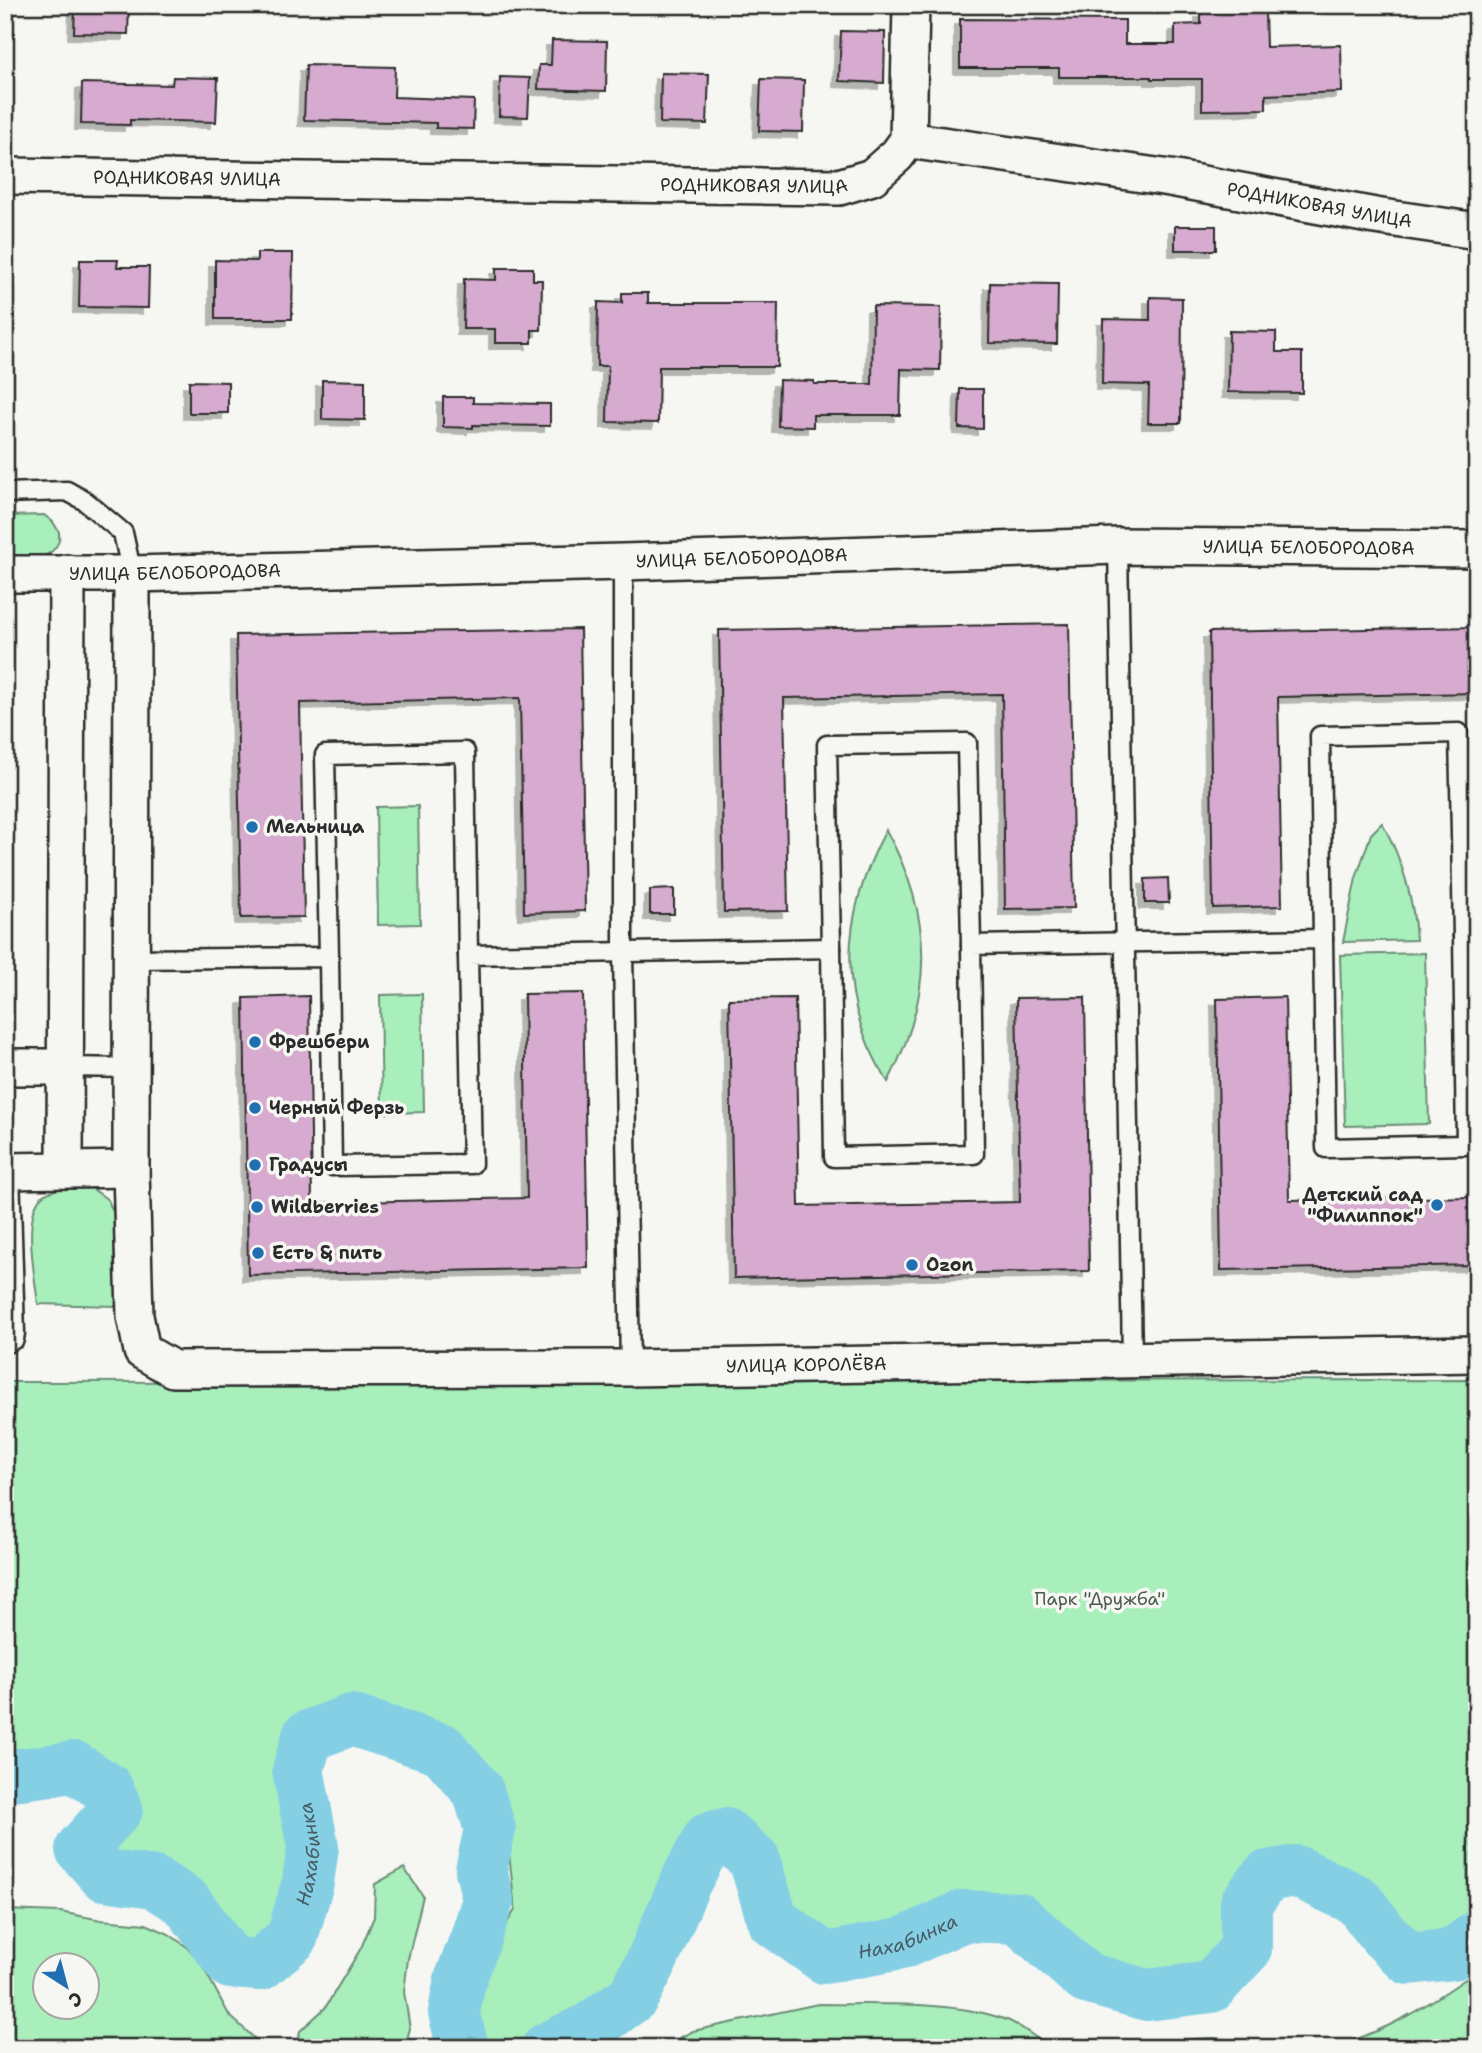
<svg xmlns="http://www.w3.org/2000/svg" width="1482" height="2053" font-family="'Shantell Sans',sans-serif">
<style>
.green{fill:#a8efbc;stroke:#6a8d74;stroke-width:2;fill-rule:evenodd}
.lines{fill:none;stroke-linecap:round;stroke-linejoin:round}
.river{stroke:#85cfe5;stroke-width:52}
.building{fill:#d7abcf;stroke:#2b2b2b;stroke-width:2;filter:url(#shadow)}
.lane-casing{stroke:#2b2b2b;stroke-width:23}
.street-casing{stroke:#2b2b2b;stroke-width:40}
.lane{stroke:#f6f6f2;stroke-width:18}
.street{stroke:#f6f6f2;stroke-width:35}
.poi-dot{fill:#1f6fb2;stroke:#f6f6f2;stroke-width:2.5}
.labels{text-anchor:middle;stroke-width:7;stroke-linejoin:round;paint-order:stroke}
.street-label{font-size:18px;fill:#2b2b2b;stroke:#f6f6f2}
.poi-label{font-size:18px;font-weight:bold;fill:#2b2b2b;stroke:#f6f6f2;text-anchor:start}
.park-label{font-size:18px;fill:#4a5c4f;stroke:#f6f6f2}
.water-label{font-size:19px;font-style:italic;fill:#465c63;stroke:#f6f6f2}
</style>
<defs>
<filter id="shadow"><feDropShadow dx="-6" dy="6" stdDeviation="0" flood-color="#0004"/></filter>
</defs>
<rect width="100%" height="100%" fill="#f6f6f2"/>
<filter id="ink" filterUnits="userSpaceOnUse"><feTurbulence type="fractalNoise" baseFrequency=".0143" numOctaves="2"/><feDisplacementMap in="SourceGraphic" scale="14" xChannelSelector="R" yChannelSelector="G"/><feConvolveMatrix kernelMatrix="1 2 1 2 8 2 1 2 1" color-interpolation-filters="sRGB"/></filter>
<g filter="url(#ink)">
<!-- green -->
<g class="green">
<path d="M44 515 53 522 59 532C59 536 60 540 58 543 51 562 21 558 5 558V516Z"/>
<path d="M418 806 420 924 378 925 376 807Z"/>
<path d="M1382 823C1402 858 1414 900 1416 940L1343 942 1356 878 1371 834Z"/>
<path d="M886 830C934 917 934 994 888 1082 835 999 841 914 886 830Z"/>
<path d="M1425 953 1429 1124 1345 1126 1340 955Z"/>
<path d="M422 994 424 1112 382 1113 380 995Z"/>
<path d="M68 1186 90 1187 108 1200 116 1218V1306L38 1304C35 1278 22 1215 42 1196 48 1191 61 1189 68 1186Z"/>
<path d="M1477 1380V1923L1449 1936 1415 1939 1388 1919 1368 1893 1343 1870 1309 1859 1275 1857 1250 1879 1234 1909 1229 1943 1204 1966 1172 1981 1137 1979 1077 1950 1023 1911 991 1903 957 1904 923 1914 895 1935 862 1942 828 1939 797 1919 781 1891 734 1830 701 1829 661 1883 624 1987 597 2009 565 2025 533 2033 511 2048H493L472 2038 473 2004 497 1939 515 1910 508 1843 498 1811 473 1785 413 1732 299 1731 282 1760 285 1792 305 1858 290 1925 271 1952 237 1950 214 1926 174 1871 138 1872 106 1855 118 1824 119 1791 101 1763 68 1755 5 1763V1382Z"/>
<path d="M404 1868 423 1896 408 1959 404 1992 410 2028 405 2048H301L297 2043 300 2031 325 2008 361 1948 374 1917 375 1884Z"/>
<path d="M5 1910 60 1912 101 1920 146 1924 169 1934 187 1947 200 1961 229 2015 265 2048H5ZM46 1966H88V2008H46Z"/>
<path d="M1477 1971V2048H1326C1383 2035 1430 2004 1477 1971Z"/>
<path d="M818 2004C876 2005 953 2000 1007 2020 1024 2027 1037 2040 1053 2048H661L693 2031Z"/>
<path d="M1213 2038 1295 2048H1161L1193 2039Z"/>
</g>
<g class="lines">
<!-- river -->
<g class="river">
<path id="s1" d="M5 1776 74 1767 107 1788 117 1809 81 1849 104 1875 154 1882 186 1902 231 1963 260 1965 292 1938 308 1882 313 1847 298 1770 308 1736 351 1720 442 1749 478 1791 490 1829 481 1870 488 1900 476 1938 460 1980 454 2012 463 2048"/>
<path id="s2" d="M547 2048 590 2028 633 1997 650 1965 685 1883 709 1838 725 1834 754 1859 773 1921 825 1958 901 1944 963 1916 1018 1918 1086 1978 1147 1995 1211 1987 1246 1949V1903L1267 1876 1296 1871 1357 1900 1384 1935 1409 1959 1453 1954 1477 1936"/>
</g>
</g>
<!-- building -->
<g class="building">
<path d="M75 5H129L128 34 74 33Z"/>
<path d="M1201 12H1265L1266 47 1341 45 1342 92 1266 95V109L1202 110V79H1151V77H1059V68H960V19L1125 20V44H1175V25L1201 24Z"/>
<path d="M841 31 885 32 884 83 839 81Z"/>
<path d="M552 40 607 41 606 91 538 89 539 65H551Z"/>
<path d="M306 65 395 67 394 97 474 100 473 129 436 128V123L304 120Z"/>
<path d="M661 73 709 74 707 124 660 123Z"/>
<path d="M173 77 218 78 216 122 130 120V125L81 124 82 83 172 85Z"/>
<path d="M500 77 530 78 528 117 499 116Z"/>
<path d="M761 79 804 80 803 132 759 131Z"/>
<rect x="1175" y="226" width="41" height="24"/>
<path d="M257 253H293L292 319H215V260L257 261Z"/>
<path d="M80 260H118L117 267H149L148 308 79 307Z"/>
<path d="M496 268H533V280H542L541 330H532V343H495V329H463L464 279 496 280Z"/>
<path d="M990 283 1058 284 1057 344 989 343Z"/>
<path d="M622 293H648V303H778L777 367H659L658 423 607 422 608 366H597L598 302 622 303Z"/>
<path d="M1150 297 1182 298 1181 423H1148L1149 385 1102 384 1103 319 1150 320Z"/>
<path d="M873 306 941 307 940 370 901 369 900 415H813V427L778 426 779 380 814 381V384H872Z"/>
<path d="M1229 331 1276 332V352H1302V393L1228 392Z"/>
<path d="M322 380 365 381V420L322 419Z"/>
<path d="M189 381 228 382V413H189Z"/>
<path d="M960 389H983V429L959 428Z"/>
<path d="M443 397H473V403L550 404V426L473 425V428L443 427Z"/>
<path d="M1069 624 1074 908 1005 909 1002 694 784 698 788 911 724 912 719 630Z"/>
<path d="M1477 627V693L1278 697 1282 906 1213 908 1209 632Z"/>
<path d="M580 629 585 911 524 913 520 698 300 703 304 917 241 918 236 635Z"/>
<path d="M1168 878 1169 903H1145V879Z"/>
<path d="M674 889V914H650V890Z"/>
<path d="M583 993 588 1268 248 1275 244 998 309 996 312 1203 527 1198 524 994Z"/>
<path d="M1085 997 1089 1271 734 1278 729 999 795 998 799 1206 1020 1202 1016 998Z"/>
<path d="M1285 997 1289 1200 1477 1197V1265L1221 1270 1217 999Z"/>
</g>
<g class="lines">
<defs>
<g id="lane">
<path d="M5 493 67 491 85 501 123 533 132 574"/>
<path d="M1118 546 1132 1359"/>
<path d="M623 562V952L630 1368"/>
<path d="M1323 939 1320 736 1459 733 1463 936"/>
<path d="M831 948 827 745 967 743 971 945"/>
<path d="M329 957 325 755 465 752 468 955"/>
<path d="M131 959 329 957 332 1166 472 1164 468 955 831 948 834 1157 974 1154 971 945 1323 939 1326 1148 1466 1145 1463 936H1477"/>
<path d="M65 1067 131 1068"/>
<path d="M5 1344 14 1339 15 1333 10 1171"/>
</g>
<g id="street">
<path d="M908 140 911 5"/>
<path id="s3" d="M5 176 839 187 872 177 897 155 908 140 1170 178 1375 216 1477 231"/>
<path id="s4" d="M5 574H132L623 562 1118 546 1477 549"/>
<path id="s5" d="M132 574 131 1169 135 1316 142 1351 173 1369 630 1368 1477 1354"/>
<path d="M5 1067H65"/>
<path d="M65 1170 67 573"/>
<path d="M5 1171 131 1169"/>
</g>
</defs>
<!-- lane casing -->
<use href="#lane" class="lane-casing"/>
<!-- street casing -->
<use href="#street" class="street-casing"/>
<!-- lane -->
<use href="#lane" class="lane"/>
<!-- street -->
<use href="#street" class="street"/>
</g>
</g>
<!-- markers -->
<g class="poi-dot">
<circle cx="252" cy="827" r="7"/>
<circle cx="255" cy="1042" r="7"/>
<circle cx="255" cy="1108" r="7"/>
<circle cx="255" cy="1165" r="7"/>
<circle cx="1437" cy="1205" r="7"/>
<circle cx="257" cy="1207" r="7"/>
<circle cx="258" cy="1253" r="7"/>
<circle cx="912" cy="1265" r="7"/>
</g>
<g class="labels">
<!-- street labels -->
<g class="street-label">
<text dy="6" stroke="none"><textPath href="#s3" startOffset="182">РОДНИКОВАЯ УЛИЦА</textPath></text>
<text dy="6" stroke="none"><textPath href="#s3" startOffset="749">РОДНИКОВАЯ УЛИЦА</textPath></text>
<text dy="6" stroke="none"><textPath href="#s3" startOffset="1337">РОДНИКОВАЯ УЛИЦА</textPath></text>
<text dy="6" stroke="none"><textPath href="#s4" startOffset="1304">УЛИЦА БЕЛОБОРОДОВА</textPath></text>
<text dy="6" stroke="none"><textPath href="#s4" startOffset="737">УЛИЦА БЕЛОБОРОДОВА</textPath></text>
<text dy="6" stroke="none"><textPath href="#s4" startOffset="170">УЛИЦА БЕЛОБОРОДОВА</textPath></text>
<text dy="6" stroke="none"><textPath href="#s5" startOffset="1447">УЛИЦА КОРОЛЁВА</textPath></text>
</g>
<!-- poi labels -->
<g class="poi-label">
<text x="266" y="833">Мельница</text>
<text x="269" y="1048">Фрешбери</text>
<text x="269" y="1114">Черный Ферзь</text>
<text x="269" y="1171">Градусы</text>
<text x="1423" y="1201" text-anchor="end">Детский сад<tspan x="1423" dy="21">"Филиппок"</tspan></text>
<text x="271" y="1213">Wildberries</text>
<text x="272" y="1259">Есть &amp; пить</text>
<text x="926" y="1271">Ozon</text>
</g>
<!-- park labels -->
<g class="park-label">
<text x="1100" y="1605">Парк "Дружба"</text>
</g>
<!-- water labels -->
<g class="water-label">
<text dy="7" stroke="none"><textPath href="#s1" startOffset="542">Нахабинка</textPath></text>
<text dy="7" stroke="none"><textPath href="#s2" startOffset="546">Нахабинка</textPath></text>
</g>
</g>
<!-- margin -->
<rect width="1482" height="2053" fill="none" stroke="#f6f6f2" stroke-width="28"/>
<rect x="14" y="14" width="1454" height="2025" fill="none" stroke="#2b2b2b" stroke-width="2.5" filter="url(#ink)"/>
<!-- north arrow -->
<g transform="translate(66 1986) rotate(144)"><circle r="33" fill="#f6f6f2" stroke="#a5a5a2" stroke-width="2"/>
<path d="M0-5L12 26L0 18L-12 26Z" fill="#1f6fb2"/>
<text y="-10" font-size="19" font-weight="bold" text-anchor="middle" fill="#2b2b2b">С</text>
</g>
</svg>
